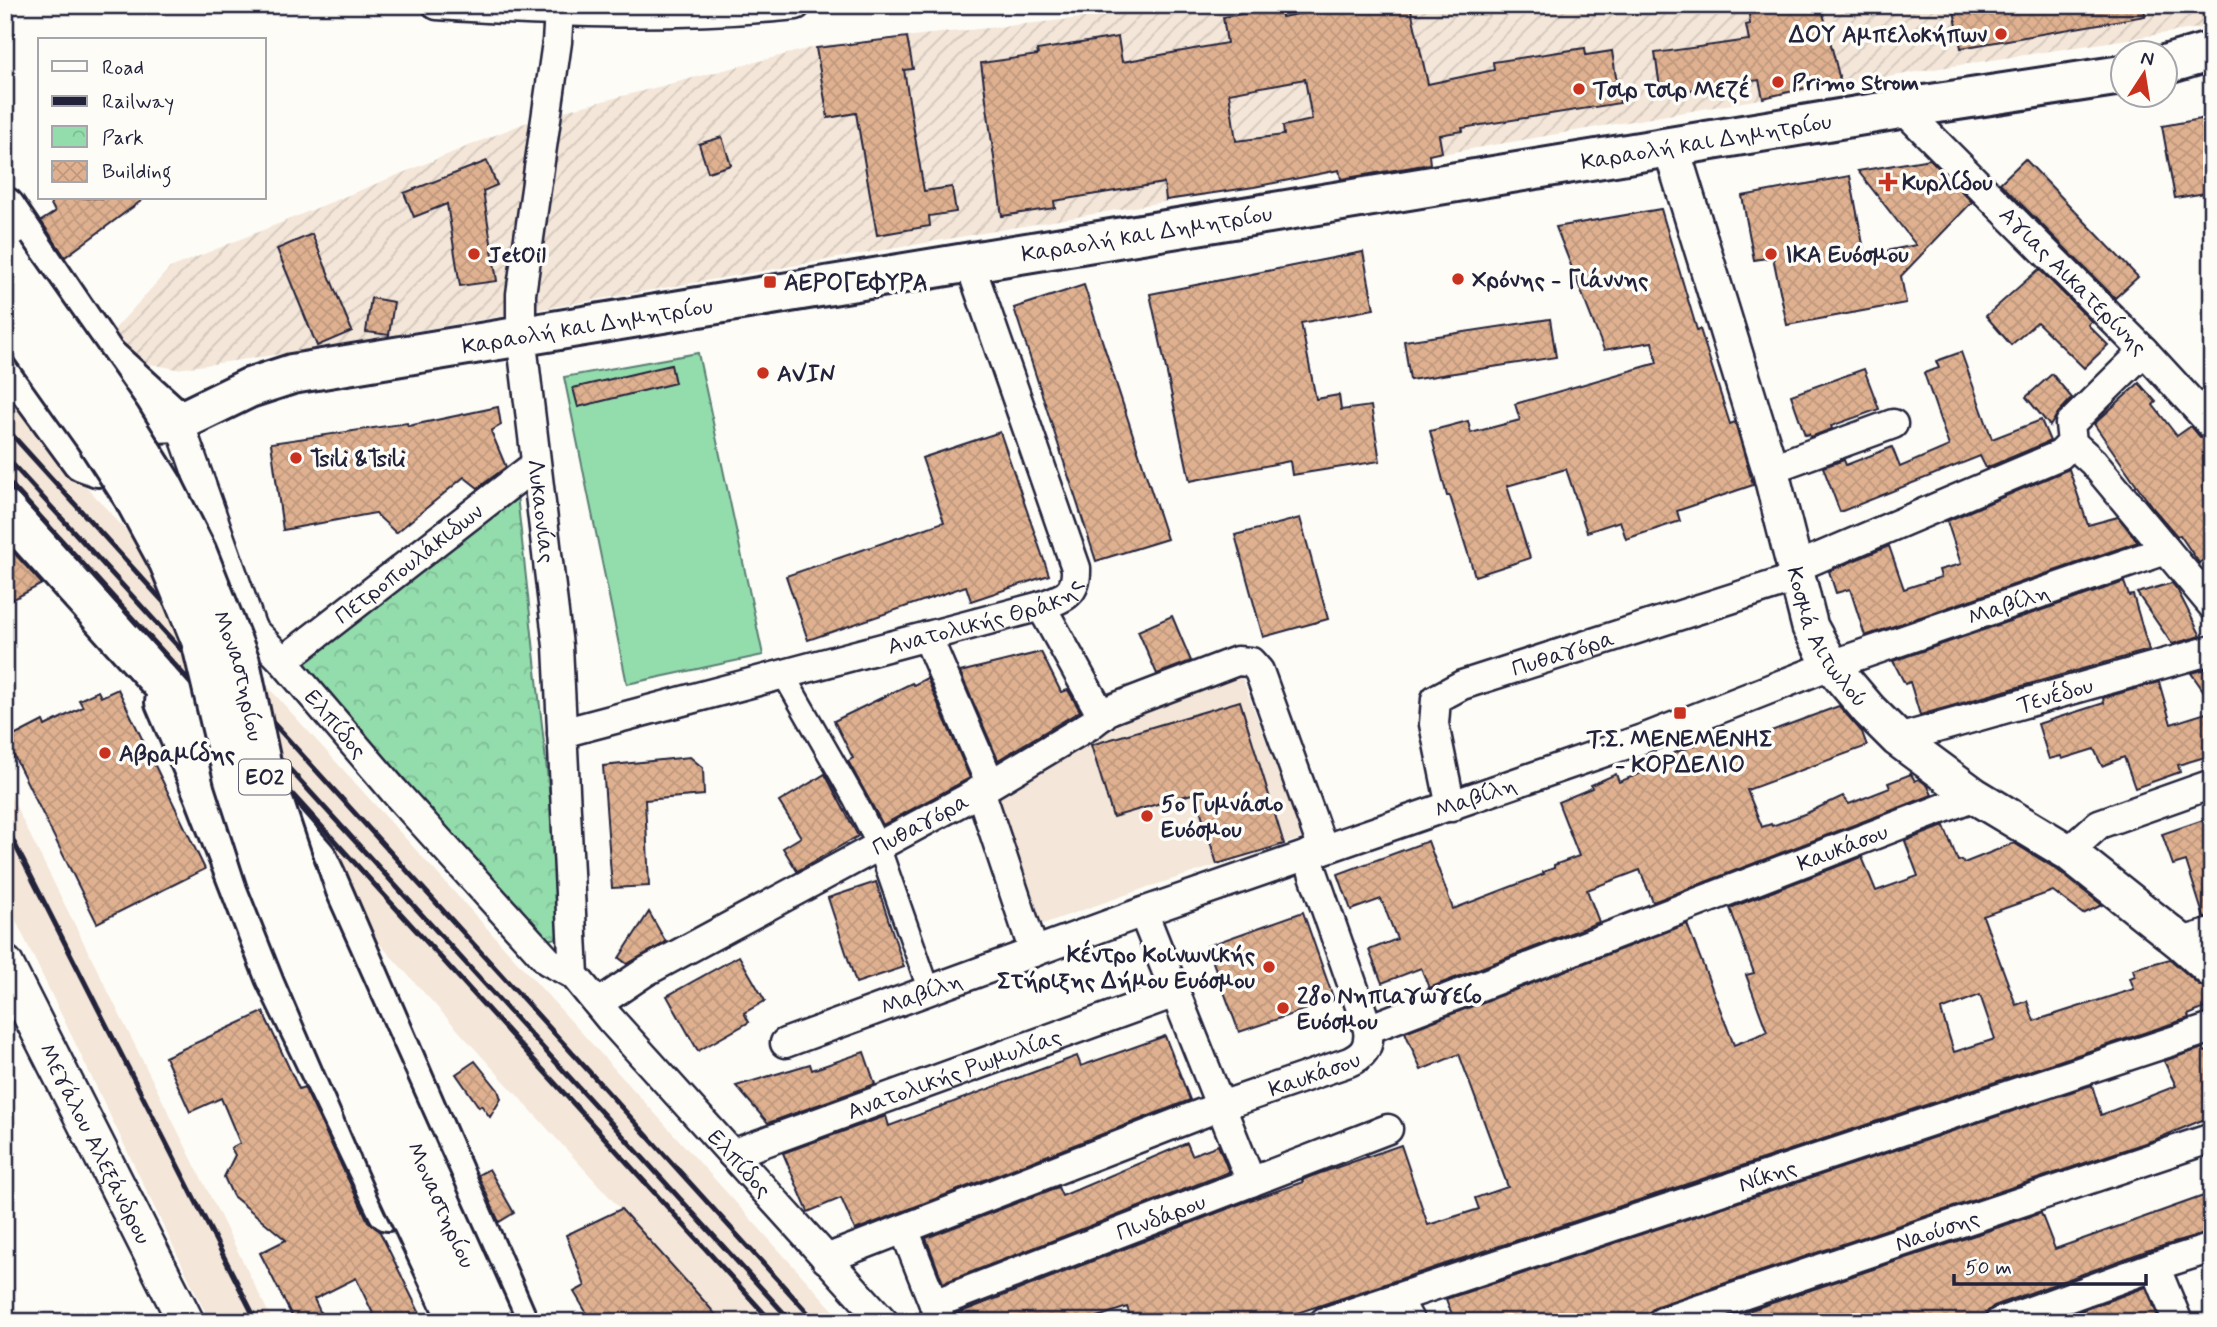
<svg xmlns="http://www.w3.org/2000/svg" width="2217" height="1327" font-family="Mynerve,sans-serif">
<style>
.built{fill:#f4e6d8}
.industrial{fill:url(#industrial-furrows)}
.grass{fill:#93dcac;stroke:#5a7f74;stroke-width:2}
.park{fill:url(#park-crowns);stroke:#5a7f74;stroke-width:2}
.building{fill:url(#building-cross-hatch);stroke:#22223b;stroke-width:2;fill-rule:evenodd}
.lines{fill:none;stroke-linecap:round;stroke-linejoin:round}
.pedestrian-casing{stroke:#22223b;stroke-width:26}
.minor-casing{stroke:#22223b;stroke-width:33}
.tertiary-casing{stroke:#22223b;stroke-width:40}
.secondary-casing{stroke:#22223b;stroke-width:44}
.primary-casing{stroke:#22223b;stroke-width:44}
.pedestrian{stroke:#fdfcf7;stroke-width:21}
.minor{stroke:#fdfcf7;stroke-width:28}
.tertiary{stroke:#fdfcf7;stroke-width:35}
.secondary{stroke:#fdfcf7;stroke-width:38}
.primary{stroke:#fdfcf7;stroke-width:38}
.rail{stroke:#22223b;stroke-width:5}
.primary-bridge-casing{stroke:#22223b;stroke-width:44;stroke-linecap:butt}
.primary-bridge{stroke:#fdfcf7;stroke-width:38}
.poi-dot{fill:#c8321e;stroke:#fdfcf7;stroke-width:2.5}
.labels{text-anchor:middle;stroke-width:7;stroke-linejoin:round;paint-order:stroke}
.shield{fill:#fdfcf7;stroke:#646373;stroke-width:2}
.shield-label{font-size:21px;font-weight:bold;fill:#22223b}
.poi-label{font-size:23px;font-weight:bold;fill:#22223b;stroke:#fdfcf7;text-anchor:start}
.street-label{font-size:23px;fill:#22223b;stroke:#fdfcf7}
</style>
<defs>
<pattern id="industrial-furrows" width="10" height="10" patternUnits="userSpaceOnUse" patternTransform="scale(1.75)"><rect width="10" height="10" fill="#f4e6d8"/><path d="M-1 1l2-2M0 10L10 0M9 11l2-2" fill="none" stroke="#d1c5ba"/></pattern>
<pattern id="park-crowns" width="20" height="18" patternUnits="userSpaceOnUse" patternTransform="scale(1.75)"><rect width="20" height="18" fill="#93dcac"/><path d="M2 6a3 3 0 1 1 6 0M12 15a3 3 0 1 1 6 0" fill="none" stroke="#7ebc95"/></pattern>
<pattern id="building-cross-hatch" width="8" height="8" patternUnits="userSpaceOnUse" patternTransform="scale(1.75)"><rect width="8" height="8" fill="#dfb190"/><path d="M0 0l8 8M0 8l8-8" fill="none" stroke="#bf987d"/></pattern>
</defs>
<rect width="100%" height="100%" fill="#fdfcf7"/>
<filter id="ink" filterUnits="userSpaceOnUse"><feTurbulence type="fractalNoise" baseFrequency=".0143" numOctaves="2"/><feDisplacementMap in="SourceGraphic" scale="14" xChannelSelector="R" yChannelSelector="G"/><feConvolveMatrix kernelMatrix="1 2 1 2 8 2 1 2 1" color-interpolation-filters="sRGB"/></filter>
<g filter="url(#ink)">
<!-- built -->
<g class="built">
<path d="M5 397 844 1322H723L5 531Z"/>
<path d="M1240 673 1303 838 1148 887 1037 926 991 795 1103 728Z"/>
<path d="M5 785 273 1322H210L5 898Z"/>
</g>
<!-- industrial -->
<path class="industrial" d="M1205 5H2212V26L1940 68 281 354 177 369 139 362 112 332 170 268 522 124 568 110 818 46Z"/>
<!-- grass -->
<path class="grass" d="M698 353 763 655 627 684 564 377Z"/>
<!-- park -->
<path class="park" d="M517 495 565 937 545 940 302 662Z"/>
<!-- building -->
<g class="building">
<path d="M1342 5H1410L1428 84 1494 70 1493 62 1585 48 1586 55 1612 51 1620 103 1462 128 1463 131 1439 135 1442 152 1429 155 1430 164 1341 179 1339 170 1254 187 1166 200 1164 183 1054 201 1055 208 1002 216 981 63 1038 55 1037 50 1118 37 1122 62 1227 43 1223 17 1281 8 1282 17ZM1305 79 1312 120 1283 126 1284 135 1236 141 1229 93Z"/>
<path d="M1748 5H1821L1840 80 1763 98 1759 80 1661 94 1655 53 1749 40 1746 25 1750 24Z"/>
<path d="M1953 5H2144L2145 16 1961 48Z"/>
<path d="M907 37 913 69 904 70 924 191 952 187 956 212 929 216 930 226 877 235 856 113 828 118 816 48Z"/>
<path d="M2212 117V192L2175 198 2162 126Z"/>
<path d="M722 137 731 165 708 172 699 144Z"/>
<path d="M1930 159 1972 202 1901 276 1906 303 1787 325 1773 257 1754 260 1742 196 1850 176 1865 255 1916 245 1858 171Z"/>
<path d="M2025 159 2138 277 2115 298 2000 183Z"/>
<path d="M487 161 497 185 483 191 497 281 460 286 447 204 414 217 404 193Z"/>
<path d="M48 198H145L65 257 41 221 55 212Z"/>
<path d="M1661 209 1697 330 1700 329 1730 424 1735 422 1753 485 1677 511 1680 521 1626 539 1620 521 1587 532 1566 469 1507 486 1530 558 1475 576 1450 496H1447L1430 431 1468 421 1471 433 1520 420 1515 404 1657 363 1652 342 1604 350 1556 227Z"/>
<path d="M312 234 352 331 317 346 277 249Z"/>
<path d="M1363 252 1374 309 1301 323 1316 399 1339 395 1341 410 1371 406 1380 461 1292 475 1290 461 1190 481 1150 294Z"/>
<path d="M2039 269 2091 321 2088 325 2108 345 2084 368 2037 322 2011 345 1986 316Z"/>
<path d="M1084 285 1167 539 1096 561 1014 308Z"/>
<path d="M371 298 394 302 389 335 366 332Z"/>
<path d="M1550 319 1556 357 1410 380 1404 341Z"/>
<path d="M1961 352 1992 439 2041 420 2050 441 1986 468 1980 456 1840 512 1823 467 1844 460 1846 465 1892 447 1900 467 1949 446 1924 373 1939 368 1936 361Z"/>
<path d="M671 365 675 383 578 407 573 388Z"/>
<path d="M1864 369 1879 409 1831 426 1832 429 1810 437 1809 434 1805 435 1791 395Z"/>
<path d="M2052 374 2072 398 2058 413 2050 426 2026 397Z"/>
<path d="M2139 383 2156 402 2153 405 2177 436 2191 426 2200 437 2212 442V554L2199 563 2180 535 2177 536 2152 507 2094 424Z"/>
<path d="M498 407 501 425 491 431 506 467 478 488 464 477 396 533 375 513 283 530 271 443 407 423 408 426Z"/>
<path d="M1000 432 1049 575 971 601 966 586 808 640 786 576 944 522 922 458Z"/>
<path d="M2069 469 2088 525 2118 517 2138 542 1865 636 1850 589 1836 593 1829 571 1889 546 1904 589 1941 577 1939 570 1961 564 1947 521Z"/>
<path d="M1300 518 1328 619 1263 637 1235 535Z"/>
<path d="M5 543 42 584 12 600 5 589Z"/>
<path d="M2124 582 2129 596 2133 595 2149 650 1920 715 1910 682 1905 684 1893 661Z"/>
<path d="M2172 583 2178 591 2201 636 2172 644 2137 593Z"/>
<path d="M1172 616 1191 661 1157 674 1138 631Z"/>
<path d="M1041 652 1061 692 1068 690 1080 711 998 760 960 672Z"/>
<path d="M2212 667V703L2191 673Z"/>
<path d="M927 678 970 778 883 825 848 761 853 758 834 721 912 683 914 685Z"/>
<path d="M2159 682 2171 724 2212 711V755L2178 765 2180 772 2135 788 2124 757 2102 766 2094 749 2062 759 2061 756 2049 759 2038 724 2104 703 2103 698Z"/>
<path d="M118 689 205 869 97 923 6 740 43 721 45 726 83 707 79 700 98 691 101 697Z"/>
<path d="M1240 701 1284 844 1217 864 1195 793 1113 817 1091 745Z"/>
<path d="M1839 706 1862 732 1867 746 1747 790 1762 827 1771 824 1772 826 1807 813 1843 796 1849 804 1890 788 1888 783 1911 774 1915 781 1919 779 1928 786 1932 795 1653 902 1640 870 1587 890 1599 922 1429 988 1421 968 1382 983 1369 950 1397 939 1381 899 1351 910 1338 874 1428 841 1453 909 1544 874 1543 872 1554 868V865L1579 856 1558 802 1592 788 1591 785 1616 774 1619 782 1666 763 1664 757 1725 733 1730 746Z"/>
<path d="M690 757 703 768 704 795 645 800 649 886 612 888 603 766Z"/>
<path d="M825 774 858 836 797 871 783 848 801 837 779 802Z"/>
<path d="M2212 817V917L2204 918 2186 861 2173 865 2162 834Z"/>
<path d="M1944 826 1958 861 1962 860 1964 863 2014 843 2056 869 2102 905 2083 914 2053 891 1983 916 2016 1005 2027 1001 2034 1021 2134 989 2130 978 2135 976 2133 969 2170 959 2199 985 2212 990V1005L2188 1015 2189 1018 1270 1322H1132L1127 1307 1083 1322H957L956 1314 1245 1202 1303 1182 1302 1180 1312 1176 1401 1145 1428 1225 1479 1209 1475 1198 1508 1187 1459 1054 1421 1070 1405 1032 1687 924 1734 1045 1767 1032 1746 975 1754 973 1730 908 1862 857 1876 891 1918 876 1905 841ZM1980 995 1995 1039 1954 1052 1941 1010Z"/>
<path d="M876 882 904 967 856 983 828 898Z"/>
<path d="M649 912 666 942 627 964 619 958Z"/>
<path d="M1303 912 1334 1000 1239 1032 1207 946Z"/>
<path d="M739 956 765 1001 744 1013 749 1022 698 1051 667 996Z"/>
<path d="M263 1012 299 1089 304 1087 368 1221 379 1230 424 1322H377L356 1278 314 1299 325 1322H295L260 1253 286 1240 233 1196 224 1177 235 1155 231 1148 240 1143 221 1098 190 1112 165 1057Z"/>
<path d="M1165 1036 1190 1100 855 1230 841 1198 808 1212 783 1153 886 1116 889 1126 1077 1056 1081 1066Z"/>
<path d="M2203 1048 2205 1052 2212 1049V1116L2154 1140 1657 1306 1649 1312 1646 1322H1455L1446 1299 2092 1085 2101 1115 2176 1086 2164 1061Z"/>
<path d="M864 1052 875 1084 768 1123 736 1086 810 1064 812 1070Z"/>
<path d="M475 1061 498 1090 501 1099 490 1117 481 1105 479 1107 456 1074Z"/>
<path d="M1187 1143 1192 1155 1218 1145 1229 1172 943 1283 926 1238 1058 1187 1062 1196Z"/>
<path d="M489 1169 514 1213 499 1222 478 1175Z"/>
<path d="M2212 1193V1232L2149 1250 1994 1306 1988 1311 1984 1317 1971 1322H1715L2041 1213 2055 1249Z"/>
<path d="M621 1209 704 1301 722 1322H592L574 1292 585 1286 566 1235Z"/>
<path d="M2146 1287 2160 1322H2050Z"/>
</g>
<g class="lines">
<defs>
<path id="pedestrian" d="M783 674 854 798 879 847 929 990"/>
<g id="minor">
<path d="M437 5C557 13 677 17 796 5"/>
<path id="s1" d="M559 11 557 42 521 294V335L558 646 574 975 610 1019 884 1322"/>
<path id="s2" d="M1903 109 2144 351 2212 425"/>
<path id="s3" d="M179 422 252 629 283 661 394 791 548 961 574 975"/>
<path d="M2072 443 2093 462 2212 605"/>
<path d="M1770 469 1893 424"/>
<path d="M1794 568 2060 455 2072 443 2070 424 2144 351"/>
<path d="M1041 606 1102 716"/>
<path d="M927 636 990 783"/>
<path id="s4" d="M283 661 535 465"/>
<path id="s5" d="M562 733 1041 606C1063 598 1077 595 1076 568L969 261"/>
<path id="s6" d="M1898 739 2212 650"/>
<path d="M980 790 1034 952"/>
<path id="s7" d="M1451 807 1434 724 1436 699 1462 685 1796 578"/>
<path d="M2068 852 2099 824 2212 784"/>
<path d="M1143 912 1251 1182"/>
<path d="M2181 942 2212 933"/>
<path id="s8" d="M599 1003 645 972 966 799 1090 725 1109 710 1122 705 1237 661 1251 662 1259 671 1323 849"/>
<path id="s9" d="M1368 1029 1975 796"/>
<path id="s10" d="M785 1043 1143 912 1645 738 1831 665 2166 550"/>
<path id="s11" d="M732 1154 1175 993"/>
<path d="M904 1229 941 1322"/>
<path id="s12" d="M826 1259 1221 1106 1349 1062C1365 1055 1370 1045 1368 1029L1307 855"/>
<path d="M2155 1266 2178 1322"/>
<path d="M1397 1298 1410 1322"/>
<path id="s13" d="M934 1304 1388 1129"/>
<path id="s14" d="M1324 1322 2212 1028"/>
<path id="s15" d="M1662 1322 2212 1138"/>
<path d="M2000 1322 2155 1266 2212 1248"/>
</g>
<g id="tertiary">
<path id="s16" d="M1671 147 1770 469 1810 627 1831 665 1869 710 1898 739 1975 796 2068 852 2181 942 2212 970"/>
<path id="s17" d="M5 964 186 1322"/>
</g>
<g id="secondary">
<path d="M2164 65 2212 51"/>
<path id="s18" d="M5 356 82 461 98 467 120 455 138 432 155 423 179 422 249 388 292 374 1918 106 2122 75"/>
</g>
<g id="primary">
<path d="M5 207 105 355 179 422"/>
<path d="M5 510 238 768"/>
<path d="M165 702 204 794 275 977 388 1211"/>
<path d="M276 811 317 858 326 877 518 1322"/>
</g>
</defs>
<!-- pedestrian casing -->
<use href="#pedestrian" class="pedestrian-casing"/>
<!-- minor casing -->
<use href="#minor" class="minor-casing"/>
<!-- tertiary casing -->
<use href="#tertiary" class="tertiary-casing"/>
<!-- secondary casing -->
<use href="#secondary" class="secondary-casing"/>
<!-- primary casing -->
<use href="#primary" class="primary-casing"/>
<!-- pedestrian -->
<use href="#pedestrian" class="pedestrian"/>
<!-- minor -->
<use href="#minor" class="minor"/>
<!-- tertiary -->
<use href="#tertiary" class="tertiary"/>
<!-- secondary -->
<use href="#secondary" class="secondary"/>
<!-- primary -->
<use href="#primary" class="primary"/>
<!-- rail -->
<g class="rail">
<path d="M5 427 816 1322"/>
<path d="M5 456 792 1322"/>
<path d="M5 478 772 1322"/>
<path d="M5 825 257 1322"/>
</g>
<defs>
<g id="primary-bridge">
<path id="s19" d="M5 254 121 419 163 486 197 553 240 662 262 768 307 903 494 1322"/>
<path d="M5 311 94 436 133 496 169 562 201 640 234 779 266 878 303 971 396 1187 459 1322"/>
</g>
</defs>
<!-- primary-bridge casing -->
<use href="#primary-bridge" class="primary-bridge-casing"/>
<!-- primary-bridge -->
<use href="#primary-bridge" class="primary-bridge"/>
</g>
</g>
<!-- markers -->
<g class="poi-dot">
<circle cx="2001" cy="34" r="7"/>
<circle cx="1778" cy="82" r="7"/>
<circle cx="1579" cy="89" r="7"/>
<path d="M1884.5 171.5h7v7h7v7h-7v7h-7v-7h-7v-7h7z"/>
<circle cx="474" cy="254" r="7"/>
<circle cx="1771" cy="254" r="7"/>
<circle cx="1458" cy="279" r="7"/>
<rect x="763" y="275" width="14" height="14" rx="3.5"/>
<circle cx="763" cy="373" r="7"/>
<circle cx="296" cy="458" r="7"/>
<rect x="1673" y="706" width="14" height="14" rx="3.5"/>
<circle cx="105" cy="753" r="7"/>
<circle cx="1147" cy="816" r="7"/>
<circle cx="1269" cy="967" r="7"/>
<circle cx="1283" cy="1008" r="7"/>
</g>
<g class="labels">
<!-- shield labels -->
<rect class="shield" x="239" y="759.5" width="52" height="35" rx="5"/>
<g class="shield-label">
<text x="265" y="784">ΕΟ2</text>
</g>
<!-- poi labels -->
<g class="poi-label">
<text x="1987" y="42" text-anchor="end">ΔΟΥ Αμπελοκήπων</text>
<text x="1792" y="90">Primo Strom</text>
<text x="1593" y="97">Τσιρ τσιρ Μεζέ</text>
<text x="1902" y="190">Κυρλίδου</text>
<text x="488" y="262">JetOil</text>
<text x="1785" y="262">ΙΚΑ Ευόσμου</text>
<text x="1472" y="287">Χρόνης - Γιάννης</text>
<text x="784" y="290">ΑΕΡΟΓΕΦΥΡΑ</text>
<text x="777" y="381">AVIN</text>
<text x="310" y="466">Tsili &amp;Tsili</text>
<text x="1680" y="746" text-anchor="middle">Τ.Σ. ΜΕΝΕΜΕΝΗΣ<tspan x="1680" dy="26">- ΚΟΡΔΕΛΙΟ</tspan></text>
<text x="119" y="761">Αβραμίδης</text>
<text x="1161" y="811">5ο Γυμνάσιο<tspan x="1161" dy="26">Ευόσμου</tspan></text>
<text x="1255" y="962" text-anchor="end">Κέντρο Κοινωνικής<tspan x="1255" dy="26">Στήριξης Δήμου Ευόσμου</tspan></text>
<text x="1297" y="1003">28ο Νηπιαγωγείο<tspan x="1297" dy="26">Ευόσμου</tspan></text>
</g>
<!-- street labels -->
<g class="street-label">
<text dy="8" stroke="none"><textPath href="#s18" startOffset="1801">Καραολή και Δημητρίου</textPath></text>
<text dy="8" stroke="none"><textPath href="#s18" startOffset="1234">Καραολή και Δημητρίου</textPath></text>
<text dy="8" stroke="none"><textPath href="#s2" startOffset="242">Αγιας Αικατερίνης</textPath></text>
<text dy="8" stroke="none"><textPath href="#s18" startOffset="667">Καραολή και Δημητρίου</textPath></text>
<text dy="8" stroke="none"><textPath href="#s1" startOffset="504">Λυκαονίας</textPath></text>
<text dy="8" stroke="none"><textPath href="#s4" startOffset="159">Πετροπουλάκιδων</textPath></text>
<text dy="8" stroke="none"><textPath href="#s10" startOffset="1300">Μαβίλη</textPath></text>
<text dy="8" stroke="none"><textPath href="#s5" startOffset="439">Ανατολικής Θράκης</textPath></text>
<text dy="8" stroke="none"><textPath href="#s16" startOffset="516">Κοσμά Αιτωλού</textPath></text>
<text dy="8" stroke="none"><textPath href="#s7" startOffset="245">Πυθαγόρα</textPath></text>
<text dy="8" stroke="none"><textPath href="#s19" startOffset="486">Μοναστηρίου</textPath></text>
<text dy="8" stroke="none"><textPath href="#s6" startOffset="163">Τενέδου</textPath></text>
<text dy="8" stroke="none"><textPath href="#s3" startOffset="346">Ελπίδος</textPath></text>
<text dy="8" stroke="none"><textPath href="#s10" startOffset="733">Μαβίλη</textPath></text>
<text dy="8" stroke="none"><textPath href="#s8" startOffset="368">Πυθαγόρα</textPath></text>
<text dy="8" stroke="none"><textPath href="#s9" startOffset="508">Καυκάσου</textPath></text>
<text dy="8" stroke="none"><textPath href="#s10" startOffset="145">Μαβίλη</textPath></text>
<text dy="8" stroke="none"><textPath href="#s12" startOffset="522">Καυκάσου</textPath></text>
<text dy="8" stroke="none"><textPath href="#s11" startOffset="236">Ανατολικής Ρωμυλίας</textPath></text>
<text dy="8" stroke="none"><textPath href="#s17" startOffset="201">Μεγάλου Αλεξάνδρου</textPath></text>
<text dy="8" stroke="none"><textPath href="#s1" startOffset="1220">Ελπίδος</textPath></text>
<text dy="8" stroke="none"><textPath href="#s14" startOffset="467">Νίκης</textPath></text>
<text dy="8" stroke="none"><textPath href="#s19" startOffset="1054">Μοναστηρίου</textPath></text>
<text dy="8" stroke="none"><textPath href="#s13" startOffset="243">Πινδάρου</textPath></text>
<text dy="8" stroke="none"><textPath href="#s15" startOffset="290">Ναούσης</textPath></text>
</g>
</g>
<!-- margin -->
<rect width="2217" height="1327" fill="none" stroke="#fdfcf7" stroke-width="28"/>
<rect x="14" y="14" width="2189" height="1299" fill="none" stroke="#22223b" stroke-width="2.5" filter="url(#ink)"/>
<!-- legend -->
<rect x="38" y="38" width="228" height="161" fill="#fdfcf7" stroke="#a5a5ac" stroke-width="2"/>
<rect x="52" y="61" width="35" height="10" fill="#fdfcf7" stroke="#a5a5ac" stroke-width="2"/>
<text x="102" y="74" font-size="21" fill="#22223b">Road</text>
<rect x="52" y="96" width="35" height="10" fill="#22223b" stroke="#a5a5ac" stroke-width="2"/>
<text x="102" y="108" font-size="21" fill="#22223b">Railway</text>
<rect x="52" y="126" width="35" height="21" fill="url(#park-crowns)" stroke="#a5a5ac" stroke-width="2"/>
<text x="102" y="144" font-size="21" fill="#22223b">Park</text>
<rect x="52" y="161" width="35" height="21" fill="url(#building-cross-hatch)" stroke="#a5a5ac" stroke-width="2"/>
<text x="102" y="178" font-size="21" fill="#22223b">Building</text>
<!-- north arrow -->
<g transform="translate(2144 74) rotate(12)"><circle r="33" fill="#fdfcf7" stroke="#a5a5ac" stroke-width="2"/>
<path d="M0-5L12 26L0 18L-12 26Z" fill="#c8321e"/>
<text y="-10" font-size="19" font-weight="bold" text-anchor="middle" fill="#22223b">N</text>
</g>
<!-- scale -->
<path d="M1954 1274v10h192v-10" fill="none" stroke="#22223b" stroke-width="3.5"/>
<text x="1965" y="1274" font-size="21" fill="#22223b" stroke="#fdfcf7" stroke-width="5" paint-order="stroke">50 m</text>
</svg>
